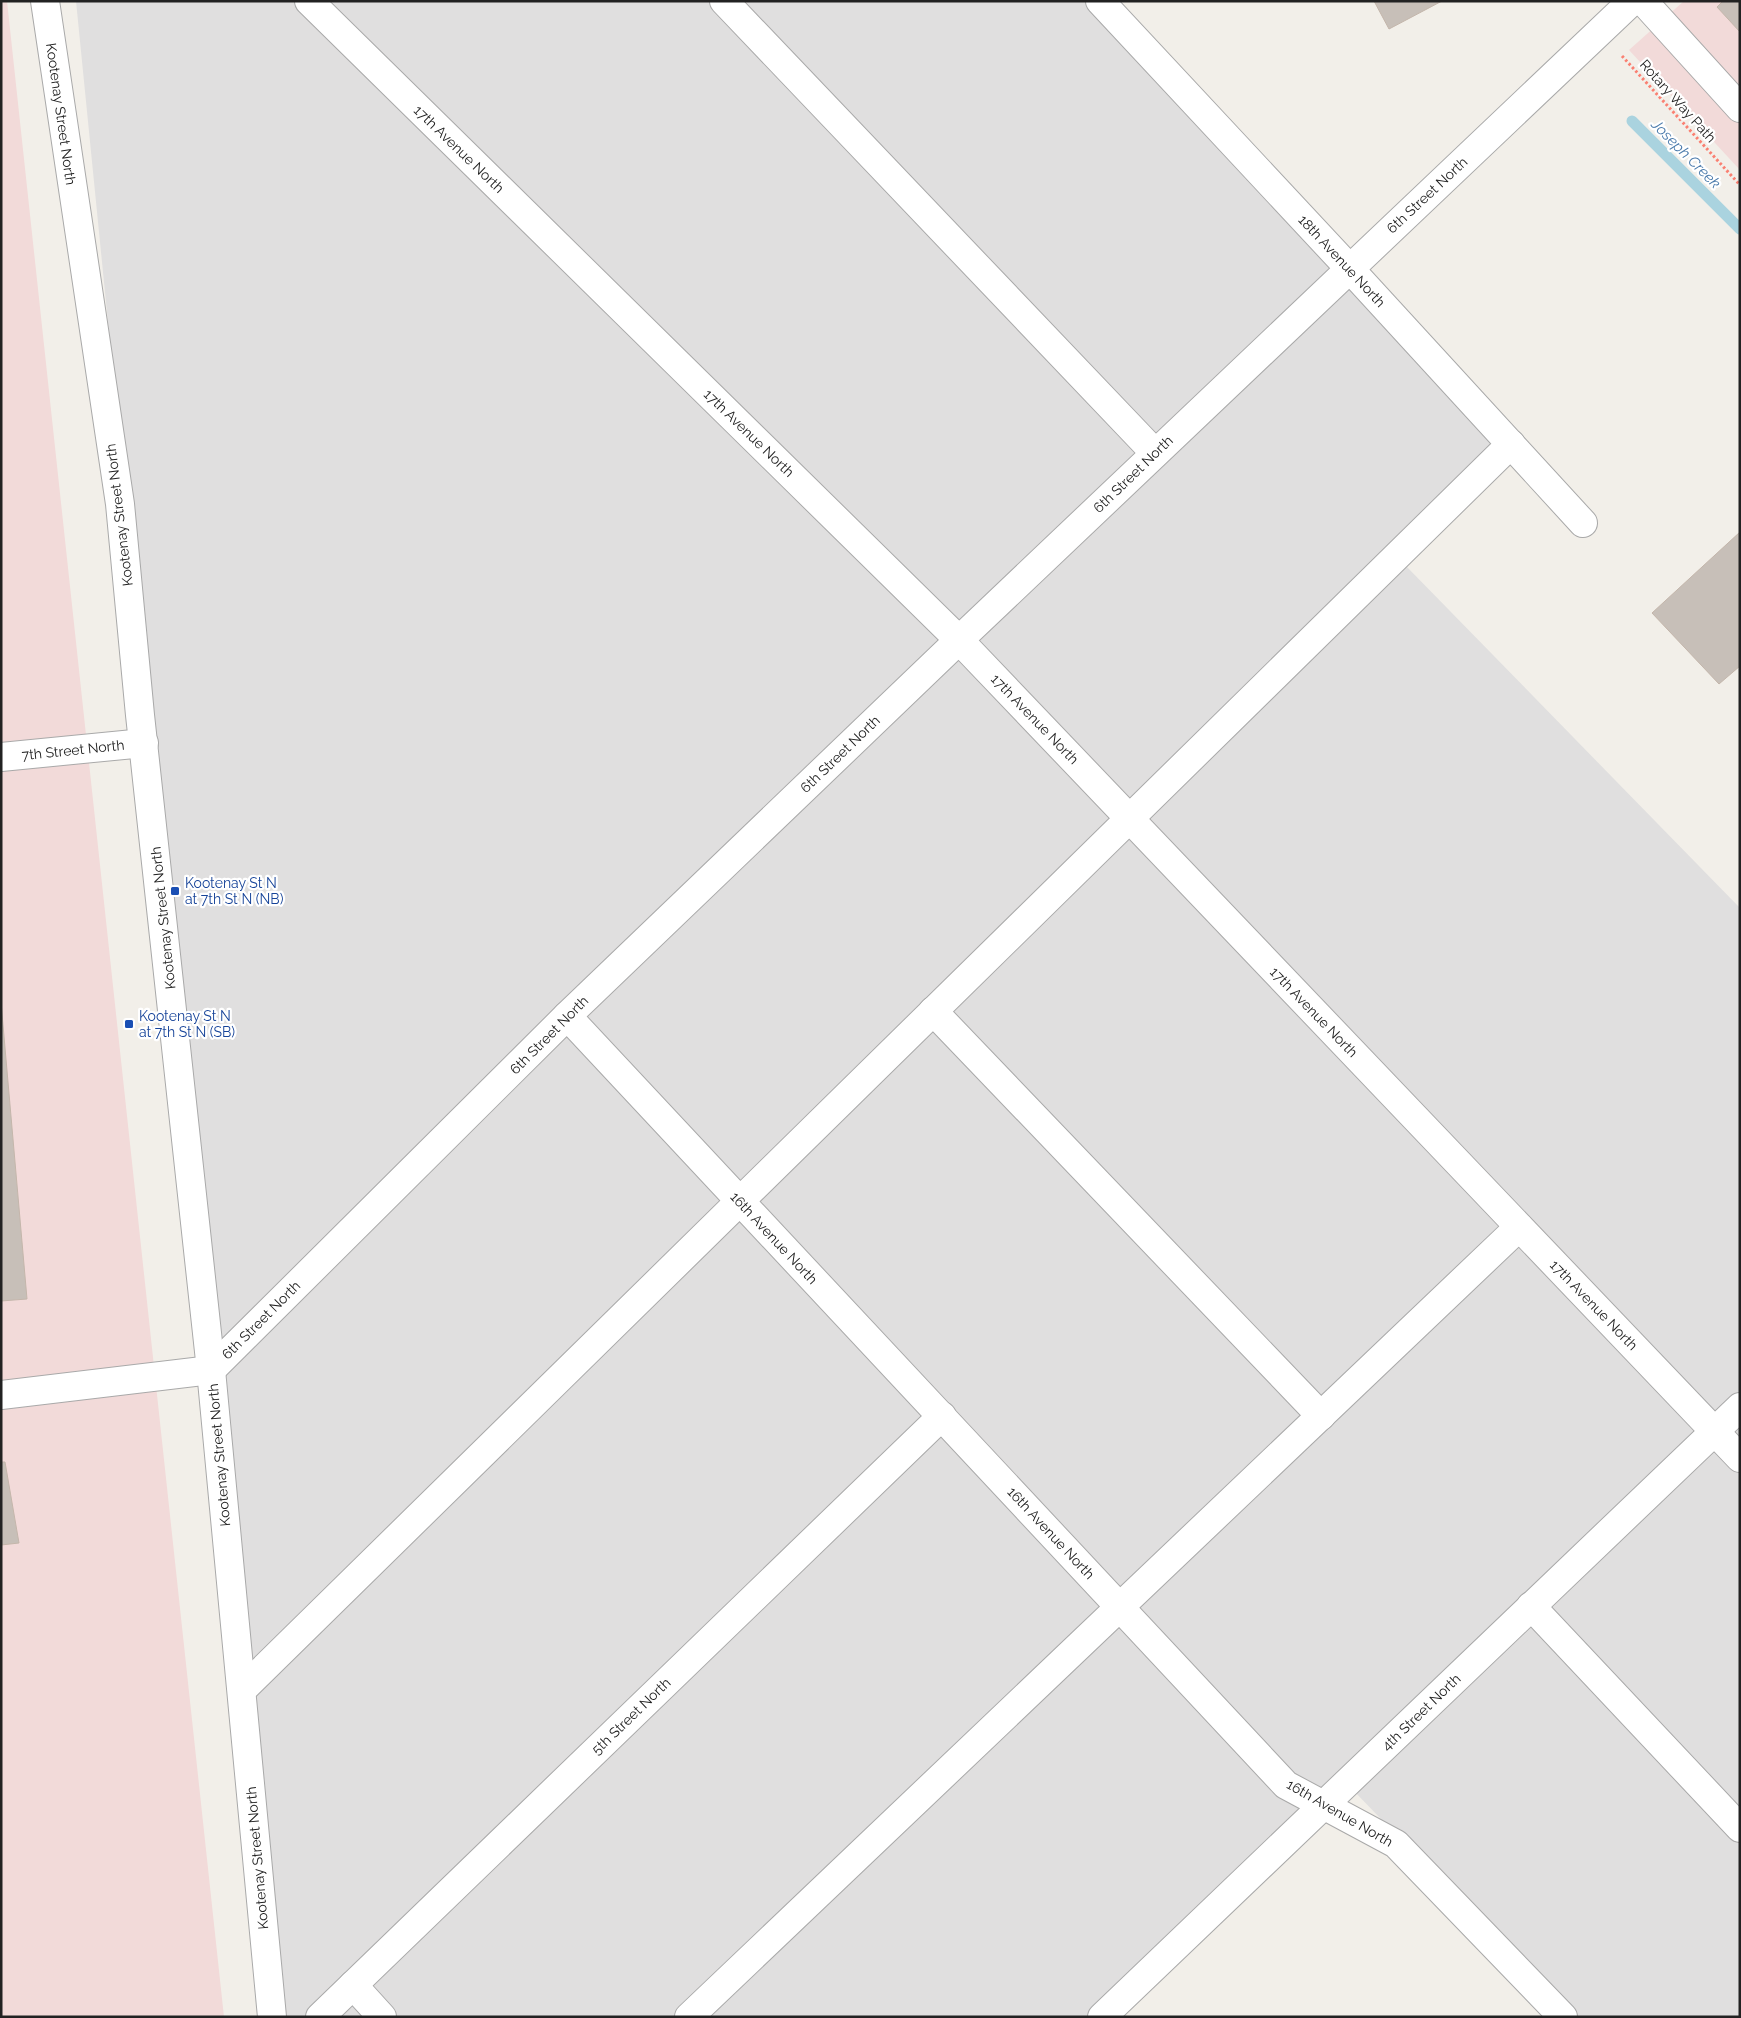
<svg xmlns="http://www.w3.org/2000/svg" width="1741" height="2018" font-family="Raleway,sans-serif">
<style>
.residential{fill:#e0dfdf}
.commercial{fill:#f2dad9}
.lines{fill:none;stroke-linecap:round;stroke-linejoin:round}
.stream{stroke:#aad3df;stroke-width:11}
.building{fill:#c7bfb8;stroke:#c4b6ab}
.minor-casing{stroke:#a9a9a9;stroke-width:30}
.path{stroke:#fa8072;stroke-width:3;stroke-dasharray:2.5 2.5;stroke-linecap:butt}
.minor{stroke:#fff;stroke-width:28}
.transit-dot{fill:#1a4fb4;stroke:#fff;stroke-width:2}
.labels{text-anchor:middle;stroke-width:4.5;stroke-linejoin:round;paint-order:stroke}
.street-label{font-size:14px;fill:#222;stroke:#fff}
.transit-label{font-size:14px;fill:#164399;stroke:#fff;text-anchor:start}
.water-label{font-size:15px;font-style:italic;fill:#4a7aab;stroke:#fff}
</style>
<rect width="100%" height="100%" fill="#f2efe9"/>
<!-- residential -->
<path class="residential" d="M76 1H1087L1517 457 1406 566 1740 908V2017H1572L1352 1789 1105 2017H274L127 513Z"/>
<!-- commercial -->
<g class="commercial">
<path d="M1 1H7L224 2017H1Z"/>
<path d="M1684 1H1740V170L1629 50Z"/>
</g>
<g class="lines">
<!-- stream -->
<path class="stream" d="M1632 121 1740 229"/>
</g>
<!-- building -->
<g class="building">
<path d="M1374 1H1442L1389 29Z"/>
<path d="M1723 1H1740V32L1717 7Z"/>
<path d="M1740 532V666L1719 684 1652 613Z"/>
<path d="M1 1002 27 1299 1 1301Z"/>
<path d="M1 1462H5L19 1543 1 1545Z"/>
</g>
<g class="lines">
<defs>
<g id="minor">
<path d="M45 1 120 504 140 715 211 1370 272 2017"/>
<path d="M309 1 959 640 1740 1458"/>
<path d="M724 1 1155 453"/>
<path d="M1100 1 1350 269 1583 523"/>
<path d="M1643 1 1740 108"/>
<path d="M1 757 144 743"/>
<path d="M933 1011 1321 1416"/>
<path d="M567 1016 1286 1785 1396 1844 1563 2017"/>
<path d="M1 1395 211 1370 567 1016 959 640 1632 1"/>
<path d="M1531 1606 1740 1828"/>
<path d="M242 1690 1511 444"/>
<path d="M353 1985 382 2017"/>
<path d="M320 2017 942 1416"/>
<path d="M689 2017 1519 1227"/>
<path d="M1102 2017 1740 1407"/>
</g>
</defs>
<!-- minor casing -->
<use href="#minor" class="minor-casing"/>
<!-- path -->
<path class="path" d="M1622 56 1740 185"/>
<!-- minor -->
<use href="#minor" class="minor"/>
</g>
<!-- markers -->
<g class="transit-dot">
<rect x="170" y="886" width="10" height="10" rx="2.5"/>
<rect x="124" y="1019" width="10" height="10" rx="2.5"/>
</g>
<g class="labels">
<!-- street labels -->
<g class="street-label">
<text transform="translate(1678 101) rotate(48)" y="5">Rotary Way Path</text>
<text transform="translate(61 114) rotate(82)" y="5">Kootenay Street North</text>
<text transform="translate(459 149) rotate(44)" y="5">17th Avenue North</text>
<text transform="translate(1427 195) rotate(-43)" y="5">6th Street North</text>
<text transform="translate(1342 261) rotate(47)" y="5">18th Avenue North</text>
<text transform="translate(749 433) rotate(44)" y="5">17th Avenue North</text>
<text transform="translate(1133 474) rotate(-44)" y="5">6th Street North</text>
<text transform="translate(119 515) rotate(-97)" y="5">Kootenay Street North</text>
<text transform="translate(1035 719) rotate(46)" y="5">17th Avenue North</text>
<text transform="translate(73 750) rotate(-6)" y="5">7th Street North</text>
<text transform="translate(840 754) rotate(-44)" y="5">6th Street North</text>
<text transform="translate(163 918) rotate(-96)" y="5">Kootenay Street North</text>
<text transform="translate(1314 1012) rotate(46)" y="5">17th Avenue North</text>
<text transform="translate(549 1035) rotate(-45)" y="5">6th Street North</text>
<text transform="translate(774 1238) rotate(47)" y="5">16th Avenue North</text>
<text transform="translate(1594 1305) rotate(46)" y="5">17th Avenue North</text>
<text transform="translate(261 1320) rotate(-45)" y="5">6th Street North</text>
<text transform="translate(219 1455) rotate(-95)" y="5">Kootenay Street North</text>
<text transform="translate(1051 1533) rotate(47)" y="5">16th Avenue North</text>
<text transform="translate(1421 1712) rotate(-44)" y="5">4th Street North</text>
<text transform="translate(631 1716) rotate(-44)" y="5">5th Street North</text>
<text transform="translate(1340 1813) rotate(30)" y="5">16th Avenue North</text>
<text transform="translate(257 1858) rotate(-95)" y="5">Kootenay Street North</text>
</g>
<!-- transit labels -->
<g class="transit-label">
<text x="185" y="888">Kootenay St N<tspan x="185" dy="16">at 7th St N (NB)</tspan></text>
<text x="139" y="1021">Kootenay St N<tspan x="139" dy="16">at 7th St N (SB)</tspan></text>
</g>
<!-- water labels -->
<g class="water-label">
<text transform="translate(1686 154) rotate(45)" y="5">Joseph Creek</text>
</g>
</g>
<!-- border -->
<rect width="1741" height="2018" fill="none" stroke="#222222" stroke-width="5"/>
</svg>
